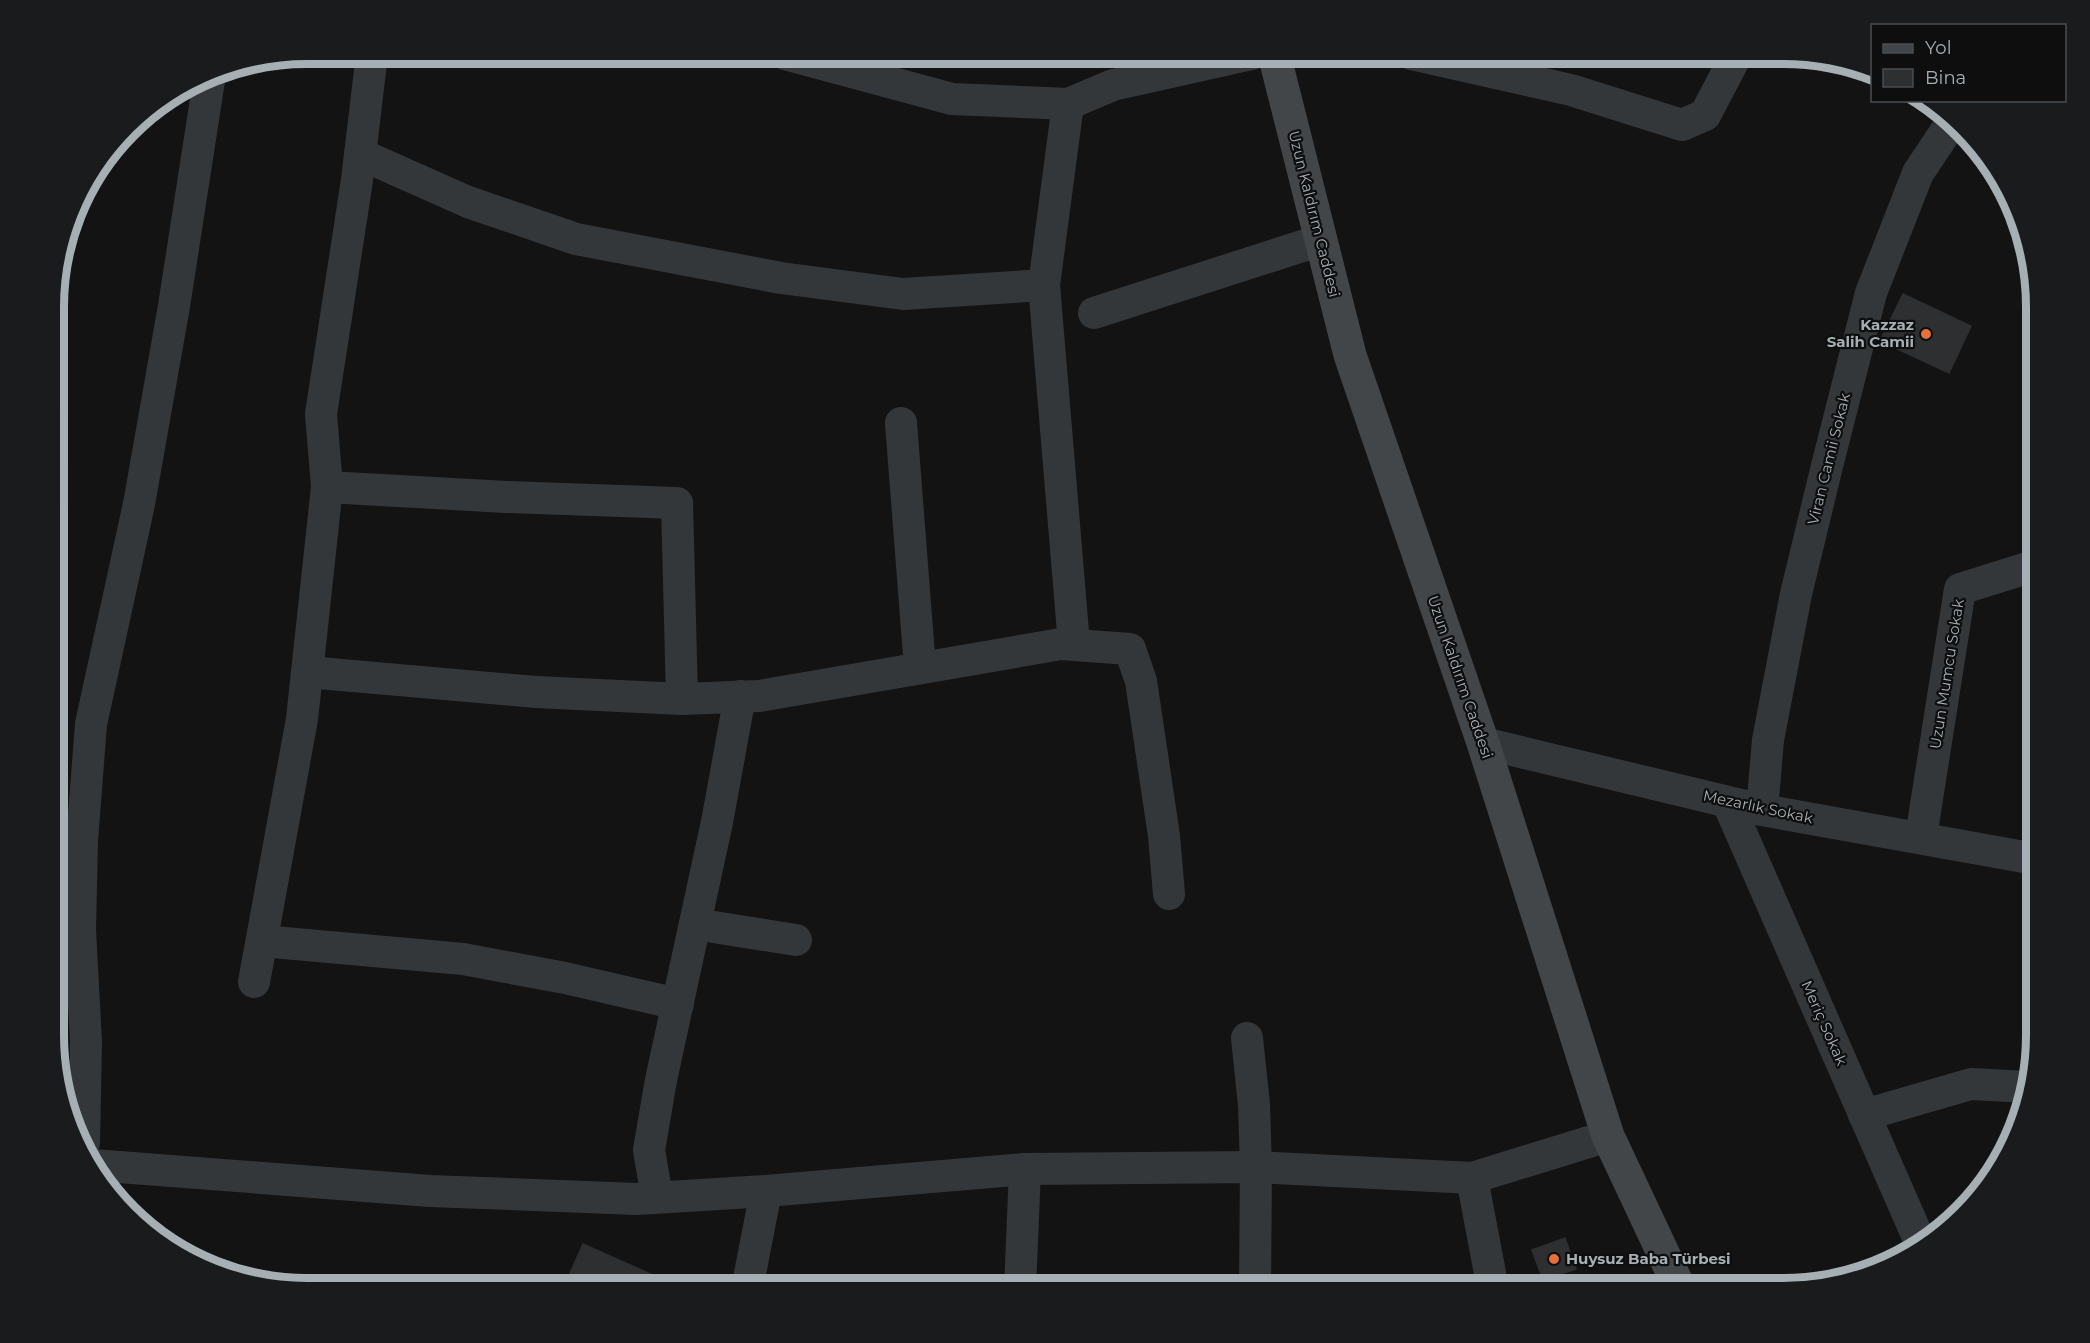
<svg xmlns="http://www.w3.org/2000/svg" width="2090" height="1343" font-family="Montserrat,sans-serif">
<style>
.building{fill:#2e2f30;stroke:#2d2e30;stroke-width:1.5}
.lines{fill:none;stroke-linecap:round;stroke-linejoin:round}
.minor{stroke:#343739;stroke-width:32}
.secondary{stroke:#424649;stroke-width:33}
.poi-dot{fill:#e4703c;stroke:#0e0e0f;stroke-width:2}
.labels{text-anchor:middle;stroke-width:4.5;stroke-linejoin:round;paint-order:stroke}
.street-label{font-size:15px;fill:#a5afb4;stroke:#0e0e0f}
.poi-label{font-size:15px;font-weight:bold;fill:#a5afb4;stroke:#0e0e0f;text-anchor:end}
.rim{fill:none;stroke:#a5afb4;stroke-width:8}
</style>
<rect width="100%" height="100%" fill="#131314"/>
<!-- building -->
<g class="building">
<path d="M1903 294 1971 326 1949 373 1880 341Z"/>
<path d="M1565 1238 1576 1269 1543 1280 1532 1250Z"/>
<path d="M583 1244 673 1284 671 1289H563Z"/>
</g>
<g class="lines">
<!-- minor -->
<g class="minor">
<path d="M785 54 952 99 1068 104 1113 85 1252 54"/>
<path d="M1411 54 1571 90 1682 125 1705 115 1737 54"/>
<path d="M1068 104 1044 285 1074 644"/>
<path d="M360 154 468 202 576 239 781 278 903 294 1044 285"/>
<path d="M1094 313 1321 240"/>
<path d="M901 423 920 668"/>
<path d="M327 487 506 497 677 503 682 699"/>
<path d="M307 672 536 692 682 699 759 696 1061 644 1130 649 1141 681 1164 836 1169 894"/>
<path d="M1483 743 1762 810 2035 859"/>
<path d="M1728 803 1921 1244"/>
<path d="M1762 810 1768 740 1796 594 1827 466 1871 293 1918 173 1950 125"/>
<path d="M1921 837 1960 589 2024 569 2035 568"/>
<path d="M695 924 796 940"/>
<path d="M262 941 463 959 565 978 678 1004"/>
<path d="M254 982 302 719 327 487 321 414 357 180 372 54"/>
<path d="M1247 1038 1254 1105 1256 1167 1255 1289"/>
<path d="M1864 1115 1971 1084 2028 1087"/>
<path d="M84 1143 86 1042 80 930 82 841 91 724 139 504 174 306 210 74"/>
<path d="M93 1165 430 1191 637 1199 766 1191 1025 1169 1256 1167 1472 1178 1608 1136"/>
<path d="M1472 1178 1493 1289"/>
<path d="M657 1197 649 1150 661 1080 717 822 740 696"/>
<path d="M747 1289 766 1191"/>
<path d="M1020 1289 1025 1169"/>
</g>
<!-- secondary -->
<path class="secondary" d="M1274 54 1350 355 1483 743 1608 1136 1680 1289"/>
</g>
<!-- markers -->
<g class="poi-dot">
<circle cx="1926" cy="334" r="6"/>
<circle cx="1554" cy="1259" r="6"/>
</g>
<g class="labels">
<!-- street labels -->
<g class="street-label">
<text transform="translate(1314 214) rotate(76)" y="5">Uzun Kaldırım Caddesi</text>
<text transform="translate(1829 459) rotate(-76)" y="5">Viran Camii Sokak</text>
<text transform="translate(1947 674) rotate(-81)" y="5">Uzun Mumcu Sokak</text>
<text transform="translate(1460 677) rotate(71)" y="5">Uzun Kaldırım Caddesi</text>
<text transform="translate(1758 807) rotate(12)" y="5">Mezarlık Sokak</text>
<text transform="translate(1824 1023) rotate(66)" y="5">Meriç Sokak</text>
</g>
<!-- poi labels -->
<g class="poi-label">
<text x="1914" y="330">Kazzaz<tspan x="1914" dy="17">Salih Camii</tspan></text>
<text x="1566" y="1264" text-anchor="start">Huysuz Baba Türbesi</text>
</g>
</g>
<!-- crop -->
<path d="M0 0H2090V1343H0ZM307 64H1783A243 243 0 0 1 2026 307V1035A243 243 0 0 1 1783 1278H307A243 243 0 0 1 64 1035V307A243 243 0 0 1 307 64Z" fill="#1a1b1c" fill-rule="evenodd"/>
<path class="rim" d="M307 64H1783A243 243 0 0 1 2026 307V1035A243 243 0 0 1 1783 1278H307A243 243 0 0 1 64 1035V307A243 243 0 0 1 307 64Z"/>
<!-- legend -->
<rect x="1871" y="24" width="195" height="78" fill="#0e0e0f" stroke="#4a4e51" stroke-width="1.5"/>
<rect x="1883" y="44" width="30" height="9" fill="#424649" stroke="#4a4e51" stroke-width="1.5"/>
<text x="1925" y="54" font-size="18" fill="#a5afb4">Yol</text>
<rect x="1883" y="69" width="30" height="18" fill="#2e2f30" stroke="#4a4e51" stroke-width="1.5"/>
<text x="1925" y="84" font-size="18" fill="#a5afb4">Bina</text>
</svg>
